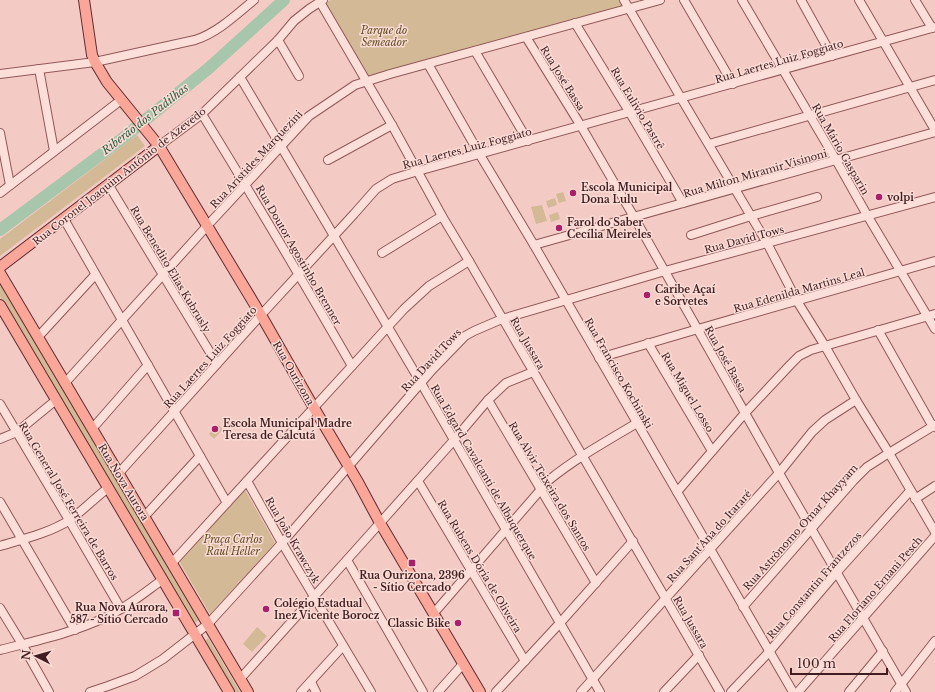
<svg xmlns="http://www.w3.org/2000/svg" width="935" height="692" font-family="'Libre Baskerville',serif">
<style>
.green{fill:#d3b996}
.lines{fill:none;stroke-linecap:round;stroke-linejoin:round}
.river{stroke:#a7c6ab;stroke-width:12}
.minor-casing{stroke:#915859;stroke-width:10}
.major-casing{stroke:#5f2c31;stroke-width:12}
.minor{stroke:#fddfd9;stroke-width:8}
.major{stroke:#faa699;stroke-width:10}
.poi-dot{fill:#a8206c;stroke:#fadbd5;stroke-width:1.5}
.labels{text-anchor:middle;stroke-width:3;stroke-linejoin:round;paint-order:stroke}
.park-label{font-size:10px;font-style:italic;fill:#5e4c21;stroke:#fadbd5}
.street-label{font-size:10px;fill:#3f1d20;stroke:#fadbd5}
.poi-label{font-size:10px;font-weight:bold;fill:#3f1d20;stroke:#fadbd5;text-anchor:start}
.water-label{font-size:11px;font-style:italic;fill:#2b6140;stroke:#fadbd5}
</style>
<rect width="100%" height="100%" fill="#f3cbc4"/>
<!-- green -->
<g class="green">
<path d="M331 0H620L625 7 367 78 324 3Z"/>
<path d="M137 135 145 146 0 256V239Z"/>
<path d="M563 192 566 201 559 203 556 194Z"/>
<path d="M555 198 557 205 548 208 546 201Z"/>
<path d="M542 205 547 221 536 224 531 207Z"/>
<path d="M558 212 560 219 551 222 549 215Z"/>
<path d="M0 280 201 619 193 624 0 297Z"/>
<path d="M217 424 223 429 214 439 209 434Z"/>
<path d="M244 488 275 543 210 614 179 561Z"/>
<path d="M257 627 267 636 252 652 243 644Z"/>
<path d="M208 638 240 692H235L205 641Z"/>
</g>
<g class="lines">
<!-- river -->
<path class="river" d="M0 230 123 138 209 68 284 0"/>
<defs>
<g id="minor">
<path d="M624 0 681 98 751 216 767 243 797 301 825 346 856 400 889 453 935 532"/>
<path d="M684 0 733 84"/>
<path d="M742 0 836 160 867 215 935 329"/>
<path d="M801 0 832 56"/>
<path d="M859 0 935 130"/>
<path d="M915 0 932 28"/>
<path d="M320 2 392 125 442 216 469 261 720 692"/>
<path d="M575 23 630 113 683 203"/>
<path d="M526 37 581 126 634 217 779 473 906 692"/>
<path d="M278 40 299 76"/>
<path d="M475 51 528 141"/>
<path d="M428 64 480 155 534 245 793 692"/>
<path d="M39 69 54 151"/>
<path d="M0 74 95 62 195 40C217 33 236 15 254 0"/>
<path d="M240 77 421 383 600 692"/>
<path d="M202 114C253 197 303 281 352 366"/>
<path d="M0 133 10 185"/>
<path d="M709 144 935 80"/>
<path d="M159 146 202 114 278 40 294 21 309 9 323 0"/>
<path d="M328 160 392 125"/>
<path d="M108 184 217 364"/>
<path d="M0 193 121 100"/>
<path d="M64 219 227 503"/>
<path d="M691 235 751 216 817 197"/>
<path d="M534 245 935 132"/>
<path d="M382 253 442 216"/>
<path d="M878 330 933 427"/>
<path d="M38 337 95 275"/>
<path d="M648 343 712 451"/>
<path d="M599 358 698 329 935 261"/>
<path d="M65 383 207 226 309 116 355 85 390 74 660 0"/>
<path d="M488 400 596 583"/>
<path d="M0 404 69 520 121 609"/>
<path d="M92 429 148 365"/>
<path d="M0 439 17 432 56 400"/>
<path d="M119 473 261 315 354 214 376 189 392 179 418 171 935 27"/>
<path d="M247 481 282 543 371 692"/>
<path d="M418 481 525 661"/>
<path d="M677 492 745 413 790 365 799 356 811 350 935 314"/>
<path d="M915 499 935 486"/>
<path d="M0 502 75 630"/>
<path d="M144 517 200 456"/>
<path d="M0 546C24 539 49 533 70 520 83 510 95 498 108 488"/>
<path d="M347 560 423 692"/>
<path d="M172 563 404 309 429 286 469 261"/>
<path d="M743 607 853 481 867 467 889 453 935 425"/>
<path d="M0 608 22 644 49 692"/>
<path d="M434 613 549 480C576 458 607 441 637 423"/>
<path d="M0 650C35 641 73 633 106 617 126 608 144 593 162 580"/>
<path d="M240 679 380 523 454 440 488 400 506 383 533 372"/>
<path d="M311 682 316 692"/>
<path d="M90 692 108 686 135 676 163 659 208 624 282 543 433 369 465 336 474 331 502 319 665 271 935 197"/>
<path d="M301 692 343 646"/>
<path d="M438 692 463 664"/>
<path d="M496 692 560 623 633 541"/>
<path d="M581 692 779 473 812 432 825 420 856 400"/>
<path d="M664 692 699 655"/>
<path d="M731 692 769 652 837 572 910 491"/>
<path d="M798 692 935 536"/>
<path d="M849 692 883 651"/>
<path d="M895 692 935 641"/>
</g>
<g id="major">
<path d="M84 0 92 55 95 62 107 82 159 146 261 315 314 408 358 482 380 523 480 692"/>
<path d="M0 267 159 146"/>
<path d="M0 273 248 692"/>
<path d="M0 305 229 692"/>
</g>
</defs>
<!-- minor casing -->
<use href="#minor" class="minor-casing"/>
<!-- major casing -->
<use href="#major" class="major-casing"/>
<!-- minor -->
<use href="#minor" class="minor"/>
<!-- major -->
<use href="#major" class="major"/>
</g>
<!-- markers -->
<g class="poi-dot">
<circle cx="573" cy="193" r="4"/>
<circle cx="879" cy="197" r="4"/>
<circle cx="559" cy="228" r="4"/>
<circle cx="647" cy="295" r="4"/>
<circle cx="215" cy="429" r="4"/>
<rect x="408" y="559" width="8" height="8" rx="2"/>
<circle cx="266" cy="609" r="4"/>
<rect x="172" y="609" width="8" height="8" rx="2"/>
<circle cx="458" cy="623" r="4"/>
</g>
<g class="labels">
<!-- park labels -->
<g class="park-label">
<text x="384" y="34">Parque do<tspan x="384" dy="12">Semeador</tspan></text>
<text x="233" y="543">Praça Carlos<tspan x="233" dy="12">Raul Heller</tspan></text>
</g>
<!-- street labels -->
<g class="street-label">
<text transform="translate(779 61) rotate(-16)" y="4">Rua Laertes Luiz Foggiato</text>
<text transform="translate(563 78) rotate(58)" y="4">Rua José Bassa</text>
<text transform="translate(638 108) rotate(59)" y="4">Rua Eulivio Pastrê</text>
<text transform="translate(467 148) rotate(-15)" y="4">Rua Laertes Luiz Foggiato</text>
<text transform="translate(841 149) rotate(60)" y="4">Rua Mário Gasparin</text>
<text transform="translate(256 159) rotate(-47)" y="4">Rua Aristides Marquezini</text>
<text transform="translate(755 173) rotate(-16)" y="4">Rua Milton Miramir Visinoni</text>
<text transform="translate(119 176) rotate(-38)" y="4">Rua Coronel Joaquim Antônio de Azevedo</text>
<text transform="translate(744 239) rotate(-15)" y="4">Rua David Tows</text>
<text transform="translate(299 255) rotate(60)" y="4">Rua Doutor Agostinho Brenner</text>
<text transform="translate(171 269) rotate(59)" y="4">Rua Benedito Elias Kubrusly</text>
<text transform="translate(799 290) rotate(-16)" y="4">Rua Edenilda Martins Leal</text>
<text transform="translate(528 343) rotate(60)" y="4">Rua Jussara</text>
<text transform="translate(210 357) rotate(-48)" y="4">Rua Laertes Luiz Foggiato</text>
<text transform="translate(726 359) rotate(61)" y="4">Rua José Bassa</text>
<text transform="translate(431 360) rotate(-47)" y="4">Rua David Tows</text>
<text transform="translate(294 373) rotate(60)" y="4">Rua Ourizona</text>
<text transform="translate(619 373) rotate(60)" y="4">Rua Francisco Kochinski</text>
<text transform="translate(688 392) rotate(59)" y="4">Rua Miguel Losso</text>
<text transform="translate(484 472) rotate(60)" y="4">Rua Edgard Cavalcanti de Albuquerque</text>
<text transform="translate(124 482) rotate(59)" y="4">Rua Nova Aurora</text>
<text transform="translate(550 486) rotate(59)" y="4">Rua Alvir Teixeira dos Santos</text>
<text transform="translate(69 501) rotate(59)" y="4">Rua General José Ferreira de Barros</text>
<text transform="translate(800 527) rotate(-48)" y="4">Rua Astrônomo Omar Khayyam</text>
<text transform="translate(709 536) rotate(-48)" y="4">Rua Sant'Ana do Itararé</text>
<text transform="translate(293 540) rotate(60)" y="4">Rua João Krawczyk</text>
<text transform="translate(480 566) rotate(59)" y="4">Rua Rubens Dória de Oliveira</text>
<text transform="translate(814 585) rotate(-49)" y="4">Rua Constantin Frantzezos</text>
<text transform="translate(875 589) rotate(-49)" y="4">Rua Floriano Ernani Pesch</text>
<text transform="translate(691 622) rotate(60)" y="4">Rua Jussara</text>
</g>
<!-- poi labels -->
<g class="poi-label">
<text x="581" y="191">Escola Municipal<tspan x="581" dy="12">Dona Lulu</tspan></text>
<text x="887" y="201">volpi</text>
<text x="567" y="226">Farol do Saber<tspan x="567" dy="12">Cecília Meireles</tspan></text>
<text x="655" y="293">Caribe Açaí<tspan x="655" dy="12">e Sorvetes</tspan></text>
<text x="223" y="427">Escola Municipal Madre<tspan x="223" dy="12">Teresa de Calcutá</tspan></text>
<text x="412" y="579" text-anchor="middle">Rua Ourizona, 2396<tspan x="412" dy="12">- Sítio Cercado</tspan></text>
<text x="274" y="607">Colégio Estadual<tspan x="274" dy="12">Inez Vicente Borocz</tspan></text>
<text x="168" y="611" text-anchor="end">Rua Nova Aurora,<tspan x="168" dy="12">587 - Sítio Cercado</tspan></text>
<text x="450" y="627" text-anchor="end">Classic Bike</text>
</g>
<!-- water labels -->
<g class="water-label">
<text transform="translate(145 119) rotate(-38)" y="4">Riberão dos Padilhas</text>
</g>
</g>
<!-- north arrow -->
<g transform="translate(36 656) rotate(276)" stroke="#fadbd5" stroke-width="3" paint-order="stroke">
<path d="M0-3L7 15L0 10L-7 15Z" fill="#3f1d20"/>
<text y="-6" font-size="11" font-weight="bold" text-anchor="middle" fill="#3f1d20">N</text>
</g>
<!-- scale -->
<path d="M791 668v6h96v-6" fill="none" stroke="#3f1d20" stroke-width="2"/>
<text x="797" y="668" font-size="12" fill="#3f1d20" stroke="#fadbd5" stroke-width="3" paint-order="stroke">100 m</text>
</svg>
